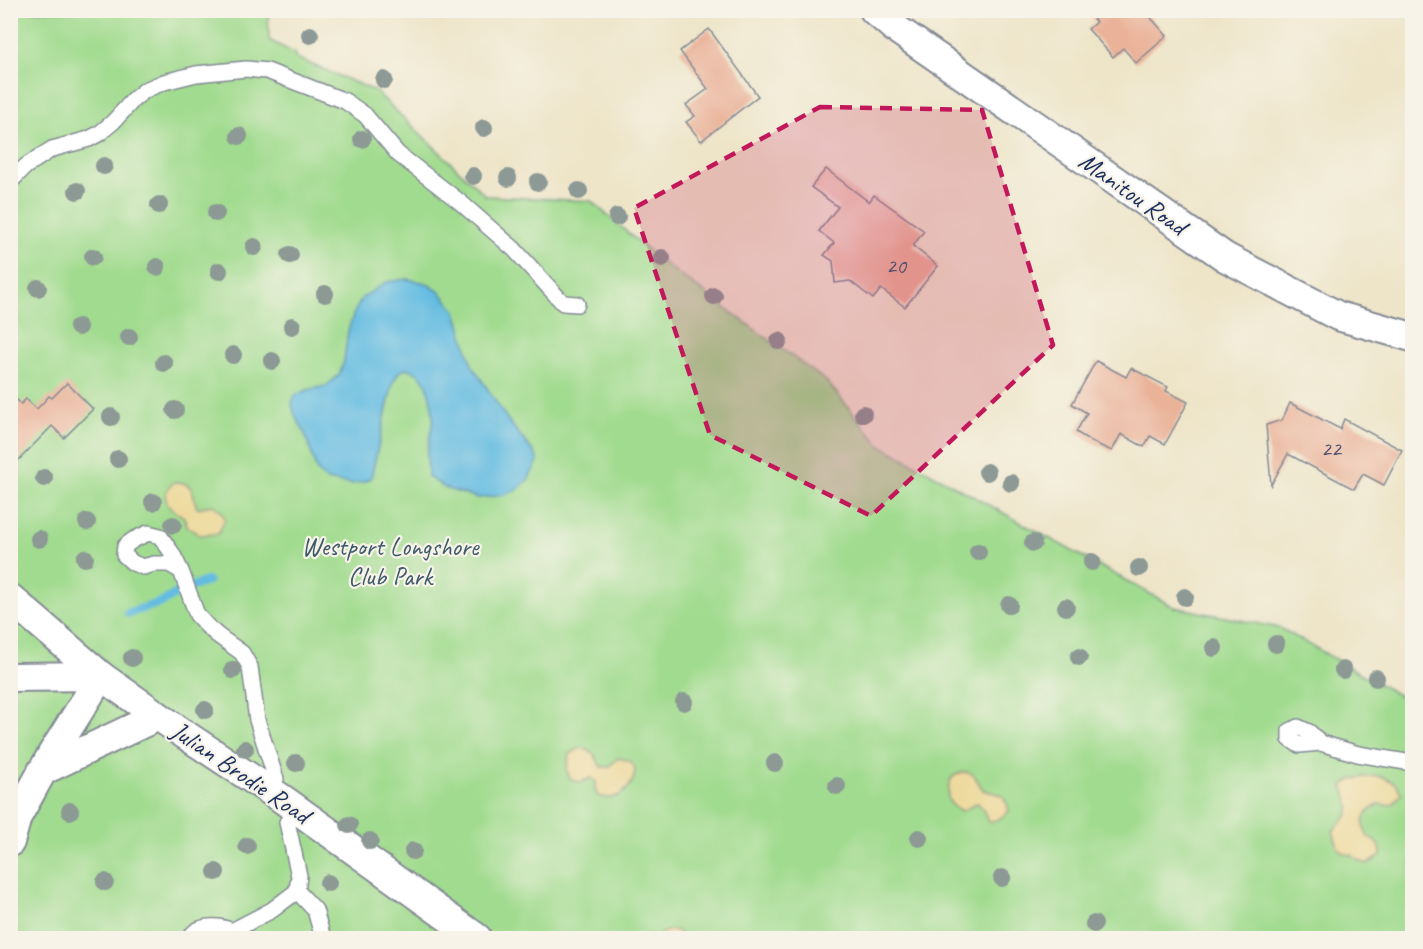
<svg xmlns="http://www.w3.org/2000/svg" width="1423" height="949" font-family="Caveat,sans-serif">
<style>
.green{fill:#a1db8f;stroke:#5e8576;stroke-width:1.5}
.sand{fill:#eeda9e;stroke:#84847e;stroke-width:1.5}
.water{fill:#64bce1;stroke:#4076a0;stroke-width:1.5}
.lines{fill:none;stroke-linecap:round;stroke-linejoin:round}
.stream{stroke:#64bce1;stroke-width:9}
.building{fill:#eab299}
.service-casing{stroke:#848a94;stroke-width:18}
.minor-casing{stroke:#848a94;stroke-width:32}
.service{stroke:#fff;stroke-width:15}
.minor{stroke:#fff;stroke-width:28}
.tree{fill:#8c9995}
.marked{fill:#c2185b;fill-opacity:0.2;stroke:#c2185b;stroke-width:4.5;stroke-dasharray:12 8;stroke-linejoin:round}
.labels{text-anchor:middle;stroke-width:4.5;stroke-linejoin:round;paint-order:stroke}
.number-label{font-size:22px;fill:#4f506d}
.street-label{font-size:26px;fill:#1b2f5e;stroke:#f7f3e8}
.park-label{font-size:26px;fill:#3c5a6a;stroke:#f7f3e8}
</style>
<rect width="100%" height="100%" fill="#f7f3e8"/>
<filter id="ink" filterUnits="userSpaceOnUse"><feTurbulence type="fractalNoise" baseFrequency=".0167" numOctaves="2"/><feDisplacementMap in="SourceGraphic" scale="12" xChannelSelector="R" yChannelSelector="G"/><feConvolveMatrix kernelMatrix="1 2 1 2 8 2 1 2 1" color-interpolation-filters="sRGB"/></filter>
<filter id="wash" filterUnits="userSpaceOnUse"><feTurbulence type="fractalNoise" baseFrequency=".008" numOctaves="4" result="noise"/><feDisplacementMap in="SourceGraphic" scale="24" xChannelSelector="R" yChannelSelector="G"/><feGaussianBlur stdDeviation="1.35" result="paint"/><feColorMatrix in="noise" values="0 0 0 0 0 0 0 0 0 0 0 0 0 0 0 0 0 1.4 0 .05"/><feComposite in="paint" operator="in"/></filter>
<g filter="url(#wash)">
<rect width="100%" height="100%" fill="#eee5c9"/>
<!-- green -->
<path class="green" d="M10 11H268L269 40 294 53 296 58 375 91 486 196 591 201 658 259 826 381 880 445 1174 607 1280 628 1409 701 1412 699V938H11Z"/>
<!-- sand -->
<g class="sand">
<path d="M175 482C195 482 192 494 197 508L213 505 221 511 225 519 218 534 199 535 187 526C185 514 181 516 173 510 168 507 166 501 165 495L170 485Z"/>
<path d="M584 748 594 754 601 767H609L618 758C622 759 629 760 632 763 643 776 619 808 597 795L595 788 596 783 595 780 591 778C581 784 568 784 567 769 567 765 569 758 570 754L578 749Z"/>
<path d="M966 772 974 775 983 790 1002 795 1007 804 1009 811C1003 817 997 821 989 822L982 808 978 803C971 804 968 810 961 811L953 806 948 799C948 784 948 774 966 772Z"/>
<path d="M1378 776C1389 779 1398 782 1401 794L1393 804 1386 805 1379 804C1363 814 1359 818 1368 837 1377 841 1381 844 1381 855L1374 860 1367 864 1357 859 1352 855 1345 854 1338 848 1333 831C1337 826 1343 821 1347 816 1353 808 1346 794 1343 786 1351 776 1367 777 1378 776Z"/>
<path d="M672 930H676L681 935V938H656L665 931Z"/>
</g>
<!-- water -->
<path class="water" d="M407 279 426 283 440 292 456 311 472 365 507 419 535 454 538 461 528 480 518 489 505 495 478 498 447 489 428 477 427 454 433 420 432 406 427 385 419 374 407 368 399 372 393 382 371 478 363 482 351 484 326 480 317 471 305 434 294 413 292 403 295 395 307 390 326 386 339 375 344 361 348 331 354 313 362 298 386 282Z"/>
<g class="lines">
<!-- stream -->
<path class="stream" d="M128 613 163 602 182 590 208 581"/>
</g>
<g id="blocks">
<!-- building -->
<g class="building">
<path d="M1085 10H1144L1167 36 1136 63 1123 48 1113 57 1088 29 1096 22Z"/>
<path d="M709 29 758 96 701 141 686 122 695 116 686 105 708 89 680 51Z"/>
<path d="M826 169 869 202 874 195 924 231 913 246 938 266 905 307 881 289 873 299 850 281 835 283 833 261 824 255 834 243 819 231 838 207 811 187Z"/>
<path d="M1096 361 1126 377 1131 368 1168 387 1166 391 1188 402 1165 444 1150 436 1144 447 1121 434 1112 451 1092 442 1076 432 1087 413 1072 404Z"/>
<path d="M67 383 93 409 64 438 52 426 10 469V393L21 404 26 399 37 409 49 396 52 398Z"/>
<path d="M1290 403 1340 429 1344 419 1402 450 1384 485 1363 474 1354 489 1288 454 1271 485 1266 425 1282 420Z"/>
</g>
</g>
</g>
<g filter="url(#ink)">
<use href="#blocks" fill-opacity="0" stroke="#848a94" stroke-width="1.5"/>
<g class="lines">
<defs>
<g id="service">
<path d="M10 182 26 166 52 149 89 139 100 133 113 122 134 99 145 90 164 82 196 74 246 69 267 71 345 101 365 115 398 154 460 202 514 249 563 303 577 304"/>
<path d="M181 571 169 564H154L143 567 133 563 124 555 125 546 133 540 148 533 160 536 172 553 181 571 197 615 207 626 217 635 242 653 250 667 257 720 276 779"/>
<path d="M1321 743 1309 732 1298 727 1290 731V739L1299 745 1321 743 1358 754 1412 763"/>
<path d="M287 822 299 876 297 891"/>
<path d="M190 938C197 924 219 925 232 931"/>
<path d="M226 938 232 931 272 910 297 891 315 910 323 938"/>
</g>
<g id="minor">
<path d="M874 10 895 28 1225 257 1338 316 1412 337"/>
<path d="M10 598 101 676 181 732 281 798 477 938"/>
<path d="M10 677 101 676"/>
<path d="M42 771 158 716"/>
<path d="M10 842 17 817 52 754 101 676"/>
</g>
</defs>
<!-- service casing -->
<use href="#service" class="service-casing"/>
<!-- minor casing -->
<use href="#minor" class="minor-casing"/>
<!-- service -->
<use href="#service" class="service"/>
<!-- minor -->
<use href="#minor" class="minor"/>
</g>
<!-- trees -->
<g class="tree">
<circle cx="310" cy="35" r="9"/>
<circle cx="384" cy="80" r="9"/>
<circle cx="484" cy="128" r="9"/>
<circle cx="239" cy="136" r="9"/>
<circle cx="362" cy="139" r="9"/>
<circle cx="104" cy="166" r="9"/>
<circle cx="473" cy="176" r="9"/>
<circle cx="508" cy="178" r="9"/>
<circle cx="538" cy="182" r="9"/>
<circle cx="77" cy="191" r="9"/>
<circle cx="579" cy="191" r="9"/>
<circle cx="159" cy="205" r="9"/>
<circle cx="216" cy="213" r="9"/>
<circle cx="617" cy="217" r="9"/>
<circle cx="254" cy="247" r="9"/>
<circle cx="290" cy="255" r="9"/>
<circle cx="93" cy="257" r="9"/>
<circle cx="662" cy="258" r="9"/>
<circle cx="157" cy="267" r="9"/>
<circle cx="219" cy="271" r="9"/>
<circle cx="38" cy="288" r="9"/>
<circle cx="325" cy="294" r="9"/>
<circle cx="714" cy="296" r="9"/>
<circle cx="292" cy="326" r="9"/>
<circle cx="78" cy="327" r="9"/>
<circle cx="129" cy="337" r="9"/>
<circle cx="779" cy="341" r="9"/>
<circle cx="233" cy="355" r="9"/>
<circle cx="272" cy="361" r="9"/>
<circle cx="164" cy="363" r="9"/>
<circle cx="175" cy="410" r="9"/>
<circle cx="863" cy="414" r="9"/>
<circle cx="111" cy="417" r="9"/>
<circle cx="118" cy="459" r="9"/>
<circle cx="987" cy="472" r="9"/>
<circle cx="44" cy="478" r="9"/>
<circle cx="1011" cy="483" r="9"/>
<circle cx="153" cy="502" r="9"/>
<circle cx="87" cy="522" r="9"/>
<circle cx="173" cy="525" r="9"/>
<circle cx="39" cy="539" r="9"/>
<circle cx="1033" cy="543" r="9"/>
<circle cx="978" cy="552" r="9"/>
<circle cx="85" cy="558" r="9"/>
<circle cx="1092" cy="562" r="9"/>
<circle cx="1139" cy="568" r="9"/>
<circle cx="1185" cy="597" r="9"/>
<circle cx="1009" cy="605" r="9"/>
<circle cx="1066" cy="607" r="9"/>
<circle cx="1276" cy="644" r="9"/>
<circle cx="1214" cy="648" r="9"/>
<circle cx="1079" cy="657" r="9"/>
<circle cx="132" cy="658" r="9"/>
<circle cx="233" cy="670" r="9"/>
<circle cx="1343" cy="670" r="9"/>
<circle cx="1376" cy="678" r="9"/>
<circle cx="684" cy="702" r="9"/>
<circle cx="205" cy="710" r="9"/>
<circle cx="245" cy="749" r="9"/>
<circle cx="296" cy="763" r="9"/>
<circle cx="775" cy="763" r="9"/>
<circle cx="837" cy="786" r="9"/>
<circle cx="70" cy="811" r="9"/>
<circle cx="349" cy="825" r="9"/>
<circle cx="919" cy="838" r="9"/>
<circle cx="370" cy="841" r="9"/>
<circle cx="247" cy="846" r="9"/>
<circle cx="413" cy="851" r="9"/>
<circle cx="216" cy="872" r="9"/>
<circle cx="1002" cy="878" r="9"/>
<circle cx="105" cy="882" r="9"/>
<circle cx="328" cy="883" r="9"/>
<circle cx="1094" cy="924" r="9"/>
</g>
</g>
<!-- marked area -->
<path class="marked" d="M820 107 982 110 1053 345 871 516 710 435 634 208Z"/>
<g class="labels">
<!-- number labels -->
<g class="number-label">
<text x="896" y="273">20</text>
<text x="1331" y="456">22</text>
</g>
<!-- street labels -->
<g class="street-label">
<text transform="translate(1133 193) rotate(35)" y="9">Manitou Road</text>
<text transform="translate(241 772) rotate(34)" y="9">Julian Brodie Road</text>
</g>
<!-- park labels -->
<g class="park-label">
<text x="390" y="555">Westport Longshore<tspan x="390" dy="30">Club Park</tspan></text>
</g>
</g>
<!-- margin -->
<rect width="1423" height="949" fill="none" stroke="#f7f3e8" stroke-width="36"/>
</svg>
